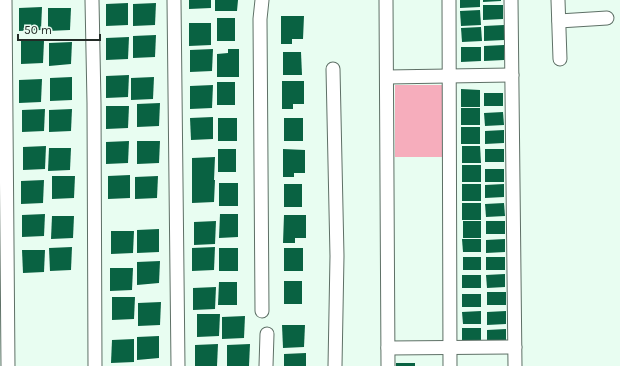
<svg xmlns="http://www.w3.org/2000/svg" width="620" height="366" font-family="Karla,sans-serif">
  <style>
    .green { fill: #f6adbc }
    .building { fill: #096242 }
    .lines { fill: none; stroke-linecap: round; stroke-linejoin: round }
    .minor-casing { stroke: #5e7066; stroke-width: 15 }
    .minor { stroke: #fff; stroke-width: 13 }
  </style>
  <rect width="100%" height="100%" fill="#e8fdf1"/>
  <rect class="green" x="395" y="85" width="47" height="72"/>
  <g class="building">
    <path d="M 189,0 L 211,0 L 211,8 L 189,9 Z"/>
    <path d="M 215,0 L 238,0 L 237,11 L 215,11 Z"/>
    <path d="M 460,0 L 480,0 L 480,7 L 460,8 Z"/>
    <path d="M 483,0 L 501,0 L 501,1 L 483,2 Z"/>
    <path d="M 128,3 L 128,25 L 106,26 L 106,4 Z"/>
    <path d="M 156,3 L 155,25 L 133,26 L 133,4 Z"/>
    <path d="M 483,5 L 503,5 L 503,19 L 483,20 Z"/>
    <path d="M 42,7 L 41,30 L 19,31 L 19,8 Z"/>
    <path d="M 48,8 L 71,8 L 70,30 L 48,31 Z"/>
    <path d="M 480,10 L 481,25 L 461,26 L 460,11 Z"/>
    <path d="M 281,16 L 304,16 L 303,39 L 292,39 L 292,44 L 281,44 Z"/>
    <rect x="217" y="18" width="18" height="23"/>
    <path d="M 189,23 L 211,23 L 211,45 L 189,46 Z"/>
    <path d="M 504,25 L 504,40 L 484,41 L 484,26 Z"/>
    <path d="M 481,27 L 482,41 L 462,42 L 461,28 Z"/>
    <path d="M 156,35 L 155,57 L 133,58 L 133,36 Z"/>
    <path d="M 129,37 L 128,59 L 106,60 L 106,38 Z"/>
    <path d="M 21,41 L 44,41 L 43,63 L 21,64 Z"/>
    <path d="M 72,42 L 71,64 L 49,66 L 49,43 Z"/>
    <path d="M 504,45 L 504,60 L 484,61 L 484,46 Z"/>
    <path d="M 461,47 L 481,47 L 481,61 L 461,62 Z"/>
    <path d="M 213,49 L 212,71 L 190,72 L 190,50 Z"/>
    <path d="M 228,49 L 239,49 L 239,77 L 217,77 L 217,54 L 228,53 Z"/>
    <path d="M 283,52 L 301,52 L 302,75 L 283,75 Z"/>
    <path d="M 129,75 L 128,97 L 106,98 L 106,76 Z"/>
    <path d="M 72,77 L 72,100 L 50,101 L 50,78 Z"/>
    <path d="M 154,77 L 153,99 L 131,100 L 131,78 Z"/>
    <path d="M 42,79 L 41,102 L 19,103 L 19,80 Z"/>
    <path d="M 282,81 L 304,81 L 304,104 L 293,104 L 293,109 L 282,109 Z"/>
    <rect x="217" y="82" width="18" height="23"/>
    <path d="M 213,85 L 212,108 L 190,109 L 190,86 Z"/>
    <path d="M 461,89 L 480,90 L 480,107 L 461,107 Z"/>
    <rect x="484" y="93" width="19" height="13"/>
    <path d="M 160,103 L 159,126 L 137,127 L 137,104 Z"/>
    <path d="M 106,106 L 129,106 L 128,128 L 106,129 Z"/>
    <rect x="461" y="108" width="19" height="17"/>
    <path d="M 45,109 L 44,131 L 22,132 L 22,110 Z"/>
    <path d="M 72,109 L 71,131 L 49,132 L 49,110 Z"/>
    <path d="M 503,112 L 504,125 L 485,126 L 484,113 Z"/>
    <path d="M 213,117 L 213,139 L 191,140 L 190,118 Z"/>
    <rect x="218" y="118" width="19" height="23"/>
    <rect x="284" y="118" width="19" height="23"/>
    <rect x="461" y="127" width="19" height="17"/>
    <path d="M 504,130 L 504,143 L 485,144 L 485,131 Z"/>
    <path d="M 129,141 L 128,163 L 106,164 L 106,142 Z"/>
    <path d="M 137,141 L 160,141 L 159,163 L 137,164 Z"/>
    <path d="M 46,146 L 45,169 L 23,170 L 23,147 Z"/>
    <path d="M 462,146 L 480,146 L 481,163 L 462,163 Z"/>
    <path d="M 49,148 L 71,148 L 70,170 L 48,171 Z"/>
    <rect x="218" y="149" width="18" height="23"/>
    <path d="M 283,149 L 305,150 L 305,173 L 294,173 L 294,177 L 283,177 Z"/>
    <rect x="485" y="149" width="19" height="13"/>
    <path d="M 215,157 L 214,180 L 207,180 L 215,180 L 214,202 L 192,203 L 192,158 Z"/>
    <rect x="462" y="165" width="19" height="17"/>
    <rect x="485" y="169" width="19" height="13"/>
    <path d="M 130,175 L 130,198 L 108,199 L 108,176 Z"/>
    <path d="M 52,176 L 75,176 L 74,198 L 52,199 Z"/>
    <path d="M 158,176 L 157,198 L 135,199 L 135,177 Z"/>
    <path d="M 44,180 L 43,203 L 21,204 L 21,181 Z"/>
    <rect x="219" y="183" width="19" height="23"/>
    <rect x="284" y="184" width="18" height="23"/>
    <rect x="462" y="184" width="19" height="17"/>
    <path d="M 504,184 L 504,197 L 485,198 L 485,185 Z"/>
    <rect x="462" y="203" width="19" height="17"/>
    <path d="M 504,203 L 505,216 L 486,217 L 485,204 Z"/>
    <path d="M 45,214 L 44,236 L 22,237 L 22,215 Z"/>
    <path d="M 220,214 L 238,214 L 238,237 L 219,238 Z"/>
    <path d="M 284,215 L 306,215 L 306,238 L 295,238 L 295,243 L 283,243 Z"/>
    <path d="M 52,216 L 74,216 L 73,238 L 51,239 Z"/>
    <path d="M 216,221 L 215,244 L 194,245 L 194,222 Z"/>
    <rect x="463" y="221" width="18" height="17"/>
    <rect x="486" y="221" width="19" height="13"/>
    <path d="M 159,229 L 159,252 L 137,253 L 137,230 Z"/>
    <path d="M 111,231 L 134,231 L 133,253 L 111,254 Z"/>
    <path d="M 462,239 L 481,239 L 481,252 L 463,252 Z"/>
    <path d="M 505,239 L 505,252 L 486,253 L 486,240 Z"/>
    <path d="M 72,247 L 71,270 L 50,271 L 49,248 Z"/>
    <path d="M 215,247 L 214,270 L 192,271 L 192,248 Z"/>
    <rect x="219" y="248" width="19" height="23"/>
    <rect x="284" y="248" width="19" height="23"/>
    <path d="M 22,250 L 45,250 L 44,272 L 23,273 Z"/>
    <rect x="463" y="257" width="18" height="13"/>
    <rect x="486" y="257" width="19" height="13"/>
    <path d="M 160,261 L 159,283 L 137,285 L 137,262 Z"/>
    <path d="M 110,268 L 133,268 L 132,290 L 110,291 Z"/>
    <path d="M 505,274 L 505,287 L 487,288 L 486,275 Z"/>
    <rect x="462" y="275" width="19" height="13"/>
    <rect x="284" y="281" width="18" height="23"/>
    <path d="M 219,282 L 237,282 L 237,305 L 218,305 Z"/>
    <path d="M 216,287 L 215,309 L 193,310 L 193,288 Z"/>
    <rect x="487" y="292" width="19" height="13"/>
    <rect x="462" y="294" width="19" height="13"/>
    <path d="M 112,297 L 135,297 L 134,319 L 112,320 Z"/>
    <path d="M 161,302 L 160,325 L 138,326 L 138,303 Z"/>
    <path d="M 481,311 L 481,324 L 463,324 L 462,312 Z"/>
    <path d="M 506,311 L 506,324 L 487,325 L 487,312 Z"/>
    <path d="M 197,314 L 220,314 L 219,336 L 197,337 Z"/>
    <path d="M 245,316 L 244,338 L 222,339 L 222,317 Z"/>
    <path d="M 282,325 L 305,325 L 304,347 L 283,348 Z"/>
    <rect x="462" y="328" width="19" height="13"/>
    <path d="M 506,329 L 506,342 L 487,342 L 487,330 Z"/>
    <path d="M 159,336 L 159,358 L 137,360 L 137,337 Z"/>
    <path d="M 134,339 L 134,362 L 111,363 L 112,340 Z"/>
    <path d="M 218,344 L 217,366 L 195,366 L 195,345 Z"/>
    <path d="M 250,344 L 249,366 L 227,366 L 227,345 Z"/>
    <path d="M 306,353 L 306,366 L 284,366 L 284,354 Z"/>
    <rect x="396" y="363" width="19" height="3"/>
  </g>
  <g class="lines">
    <g class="minor-casing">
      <g id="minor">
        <path d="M 5,0 L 8,366"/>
        <path d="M 92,0 L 94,103 L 95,366"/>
        <path d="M 174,0 L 178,366"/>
        <path d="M 262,0 L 260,19 L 262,311"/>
        <path d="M 386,0 L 388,366"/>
        <path d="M 449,0 L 450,366"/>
        <path d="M 511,0 L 515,366"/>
        <path d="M 558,0 L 560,59"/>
        <path d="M 559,21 L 607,18"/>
        <path d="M 333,69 L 337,256 L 335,366"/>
        <path d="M 387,77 L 512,75"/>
        <path d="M 388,348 L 515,347"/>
        <path d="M 266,366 L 267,334"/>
      </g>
    </g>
    <use href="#minor" class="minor"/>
  </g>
  <path d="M18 34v6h82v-6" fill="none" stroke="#232b27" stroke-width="2"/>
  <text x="24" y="34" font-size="12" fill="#232b27" stroke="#e8fdf1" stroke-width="3" paint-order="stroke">50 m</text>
</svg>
